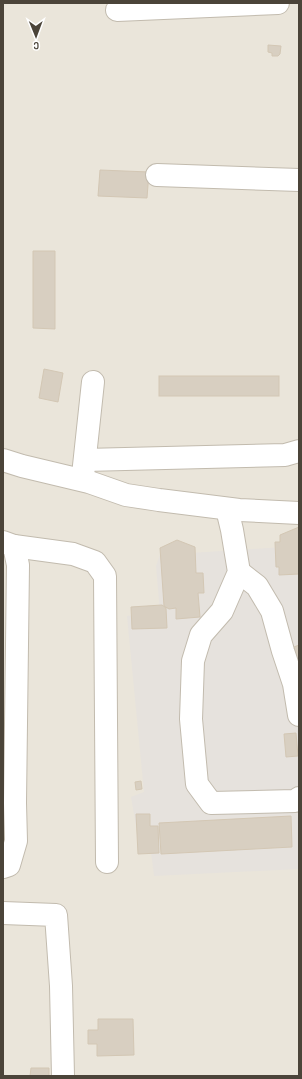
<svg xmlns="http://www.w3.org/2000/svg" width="302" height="1079" font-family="'Sofia Sans Condensed',sans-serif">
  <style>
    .residential { fill: #eae5da }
    .industrial { fill: #e6e2dd }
    .building { fill: #d8cfc1; stroke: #d3c7b4 }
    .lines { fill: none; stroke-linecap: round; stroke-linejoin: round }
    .minor-casing { stroke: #c2bbae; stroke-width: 24 }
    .minor { stroke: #fff; stroke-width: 22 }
  </style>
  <rect width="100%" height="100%" fill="#f6f3ec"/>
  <rect class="residential" x="3" y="3" width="296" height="1073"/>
  <path class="industrial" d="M 299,546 L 299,869 L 154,876 L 148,827 L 136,826 L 131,797 L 144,792 L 127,616 L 160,612 L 156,566 L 160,555 Z"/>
  <g class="building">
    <path d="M 268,45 L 281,46 L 280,54 L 278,56 L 272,56 L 272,53 L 268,52 Z"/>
    <path d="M 100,170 L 149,172 L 147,198 L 98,196 Z"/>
    <path d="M 33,251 L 55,251 L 55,329 L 33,328 Z"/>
    <path d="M 44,369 L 63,373 L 58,402 L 39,398 Z"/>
    <rect x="159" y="376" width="120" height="20"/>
    <path d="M 299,527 L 299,574 L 279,575 L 279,567 L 276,567 L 275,542 L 280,542 L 280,535 Z"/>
    <path d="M 177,540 L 195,547 L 196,573 L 203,573 L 204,593 L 198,593 L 200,617 L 176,619 L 176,608 L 169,609 L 164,606 L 160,548 Z"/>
    <path d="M 162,605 L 166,608 L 167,628 L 132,629 L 131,607 Z"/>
    <path d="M 299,645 L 299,671 L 295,671 L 294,647 Z"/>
    <path d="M 296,733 L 298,756 L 286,757 L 284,734 Z"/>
    <path d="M 141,781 L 142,789 L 136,790 L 135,782 Z"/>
    <path d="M 136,814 L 150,814 L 150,826 L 158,826 L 159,853 L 138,854 Z"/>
    <path d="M 291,816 L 292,847 L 161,854 L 159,823 Z"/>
    <path d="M 98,1019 L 133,1019 L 134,1055 L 97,1056 L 97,1044 L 88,1044 L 88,1030 L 98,1030 Z"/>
    <path d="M 31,1068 L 49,1068 L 49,1076 L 30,1076 Z"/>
  </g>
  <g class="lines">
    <g class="minor-casing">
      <g id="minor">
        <path d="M 117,10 L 278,3"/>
        <path d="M 157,175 L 299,180"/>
        <path d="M 3,460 L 22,466 L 89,482 L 126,495 L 159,500 L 239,510 L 299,513"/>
        <path d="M 85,460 L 285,455 L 299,451"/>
        <path d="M 83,475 L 93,382"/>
        <path d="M 227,509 L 232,530 L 239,572 L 222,611 L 201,635 L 193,661 L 191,719 L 197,784 L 211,803 L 295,801 L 299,798"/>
        <path d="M 3,542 L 14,546 L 18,565 L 15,803 L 16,841 L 9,865 L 3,867"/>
        <path d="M 14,546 L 73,554 L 95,562 L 105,576 L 107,862"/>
        <path d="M 239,572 L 257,586 L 272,611 L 283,651 L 294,684 L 299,715"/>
        <path d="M 3,913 L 56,915 L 61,986 L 63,1076"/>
      </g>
    </g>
    <use href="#minor" class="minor"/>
  </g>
  <rect width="302" height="1079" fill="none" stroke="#4b4439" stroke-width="8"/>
  <g transform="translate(36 36) rotate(179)" stroke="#ffffff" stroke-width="3" paint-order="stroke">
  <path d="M0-3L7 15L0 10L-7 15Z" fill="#4b4439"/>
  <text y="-6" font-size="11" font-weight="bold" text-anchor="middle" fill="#4b4439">С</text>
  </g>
</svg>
